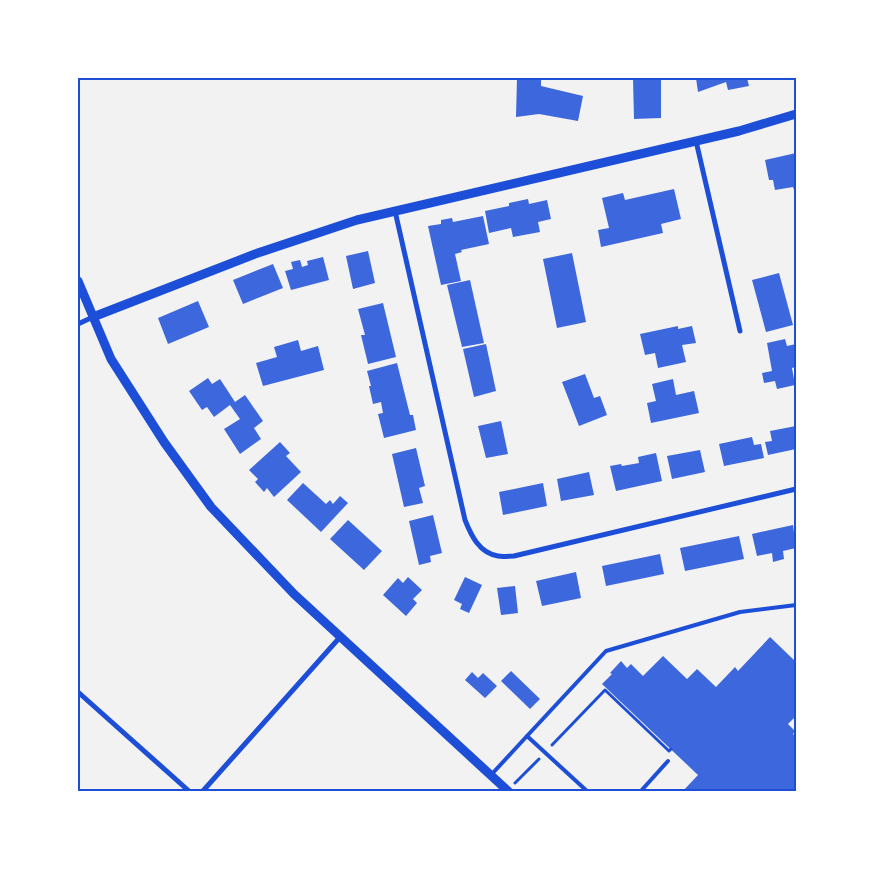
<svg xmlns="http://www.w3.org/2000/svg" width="874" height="869" font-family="'Varela Round',sans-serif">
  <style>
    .building { fill: #3d67dc }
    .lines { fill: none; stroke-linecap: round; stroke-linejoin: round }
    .path { stroke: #1d4ed8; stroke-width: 3 }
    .service { stroke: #1d4ed8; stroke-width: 4 }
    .minor { stroke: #1d4ed8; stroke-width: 5 }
    .tertiary { stroke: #1d4ed8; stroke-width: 9 }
    .neatline { fill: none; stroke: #1d4ed8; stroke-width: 2 }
  </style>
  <rect width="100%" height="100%" fill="#f2f2f2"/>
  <g class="building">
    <path d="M 517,78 L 541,78 L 541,86 L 583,96 L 578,121 L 539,114 L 516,117 Z"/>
    <path d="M 633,78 L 661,78 L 661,118 L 634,119 Z"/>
    <path d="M 696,78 L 747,78 L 749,86 L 728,90 L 726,82 L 698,92 Z"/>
    <path d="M 796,153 L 796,190 L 794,190 L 793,187 L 775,190 L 773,180 L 769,180 L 765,160 Z"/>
    <path d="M 674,189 L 681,219 L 661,224 L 663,233 L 601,247 L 598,230 L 609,228 L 602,198 L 623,193 L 625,200 Z"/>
    <path d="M 528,199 L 529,204 L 547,200 L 551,219 L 538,222 L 540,232 L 513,237 L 511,228 L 489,233 L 485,211 L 509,206 L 509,203 Z"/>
    <path d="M 483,216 L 489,244 L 461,250 L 462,252 L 455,254 L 461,281 L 441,285 L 428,226 L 441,224 L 441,220 L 452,218 L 453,222 Z"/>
    <path d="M 368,251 L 375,283 L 353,289 L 346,256 Z"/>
    <path d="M 572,253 L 586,322 L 557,328 L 543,259 Z"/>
    <path d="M 323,257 L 329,280 L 291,290 L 285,271 L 293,269 L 291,262 L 300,260 L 302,267 L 308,265 L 307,261 Z"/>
    <path d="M 273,264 L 283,288 L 243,304 L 233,280 Z"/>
    <path d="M 779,273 L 793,325 L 766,332 L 752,280 Z"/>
    <path d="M 470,280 L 484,343 L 462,347 L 447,285 Z"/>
    <path d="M 198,301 L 209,327 L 168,344 L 158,318 Z"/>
    <path d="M 383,303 L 396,357 L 368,364 L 361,335 L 365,335 L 358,309 Z"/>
    <path d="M 678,326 L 678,329 L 692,326 L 696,343 L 682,345 L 686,362 L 658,368 L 655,353 L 645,355 L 640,334 Z"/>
    <path d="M 785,339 L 787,346 L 796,344 L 796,367 L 792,368 L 795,385 L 777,389 L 775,381 L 764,383 L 762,373 L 772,371 L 767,343 Z"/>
    <path d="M 298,340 L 301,351 L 318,346 L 324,370 L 263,386 L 256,363 L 277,357 L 274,347 Z"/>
    <path d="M 486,344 L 496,391 L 474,397 L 463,349 Z"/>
    <path d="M 397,363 L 410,415 L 413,415 L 416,430 L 384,438 L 378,414 L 383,413 L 381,402 L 373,404 L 369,386 L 371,386 L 367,371 Z"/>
    <path d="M 585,374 L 594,398 L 600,396 L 607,415 L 579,426 L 562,382 Z"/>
    <path d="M 208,378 L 212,384 L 220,379 L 235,402 L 245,395 L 263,421 L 254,428 L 261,439 L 240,454 L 224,429 L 240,419 L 230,405 L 214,417 L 207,407 L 202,410 L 189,391 Z"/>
    <path d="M 673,379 L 676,395 L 694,391 L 699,413 L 651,423 L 647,403 L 656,401 L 652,384 Z"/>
    <path d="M 501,421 L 508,454 L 486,458 L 478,426 Z"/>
    <path d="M 796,426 L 796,449 L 768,455 L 765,442 L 772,441 L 770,431 Z"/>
    <path d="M 752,437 L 754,445 L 761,444 L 764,458 L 724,466 L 719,444 Z"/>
    <path d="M 280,442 L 290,453 L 286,456 L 301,472 L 274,497 L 267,488 L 264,492 L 255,482 L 258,479 L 249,470 Z"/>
    <path d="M 416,448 L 425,486 L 419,488 L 423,503 L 404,507 L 392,454 Z"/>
    <path d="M 700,450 L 705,472 L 672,479 L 667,456 Z"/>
    <path d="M 656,453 L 662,481 L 616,491 L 610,466 L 621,464 L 622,466 L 639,463 L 638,457 Z"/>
    <path d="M 589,472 L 594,495 L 561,501 L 557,479 Z"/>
    <path d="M 303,483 L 326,504 L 330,500 L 333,504 L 340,496 L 348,503 L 321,532 L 287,500 Z"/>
    <path d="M 543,483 L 547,506 L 503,515 L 499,492 Z"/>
    <path d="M 433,515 L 442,553 L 430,556 L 431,562 L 419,565 L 409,521 Z"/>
    <path d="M 348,520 L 382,551 L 364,570 L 330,539 Z"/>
    <path d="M 793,525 L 796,548 L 783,551 L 784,559 L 773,562 L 772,553 L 757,556 L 752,534 Z"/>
    <path d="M 739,536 L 744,559 L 685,571 L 680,548 Z"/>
    <path d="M 660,554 L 664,574 L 606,586 L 602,566 Z"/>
    <path d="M 576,572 L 581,598 L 542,606 L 536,581 Z"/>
    <path d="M 408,577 L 422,590 L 413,599 L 417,603 L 406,616 L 383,595 L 398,578 L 403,583 Z"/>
    <path d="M 465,577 L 482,585 L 469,613 L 460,609 L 462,604 L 454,600 Z"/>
    <path d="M 515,586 L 518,613 L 501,615 L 497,588 Z"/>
    <path d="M 770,637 L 796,662 L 796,716 L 788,724 L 795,731 L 793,734 L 796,737 L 796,792 L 682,792 L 698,775 L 602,684 L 612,674 L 610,673 L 621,661 L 627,668 L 631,664 L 643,676 L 663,656 L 687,679 L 697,669 L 716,687 L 735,667 L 738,671 Z"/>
    <path d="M 511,671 L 540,699 L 530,709 L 501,681 Z"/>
    <path d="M 472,672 L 478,678 L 483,673 L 497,686 L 485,698 L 465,680 Z"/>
  </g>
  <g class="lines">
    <g class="path">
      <path d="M 552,745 L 605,690 L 669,751 L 671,749"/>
      <path d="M 515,783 L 539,759"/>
    </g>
    <g class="service">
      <path d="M 527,736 L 606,651 L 740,612 L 796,605"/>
      <path d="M 491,775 L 527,736 L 588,792"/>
      <path d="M 640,792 L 668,761"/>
    </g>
    <g class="minor">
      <path d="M 696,141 L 740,331"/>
      <path d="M 395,211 L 465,520 C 471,535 479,553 498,556 C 503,557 509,556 514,556 L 796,489"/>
      <path d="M 78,324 L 93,317"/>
      <path d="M 78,692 L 190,792"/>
      <path d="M 202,792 L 341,636"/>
    </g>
    <g class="tertiary">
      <path d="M 78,281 L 111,359 L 164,442 L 211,507 L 294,594 L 509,792"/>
      <path d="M 93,317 L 255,254 L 357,220 L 739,131 L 796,114"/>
    </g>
  </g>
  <rect width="874" height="869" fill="none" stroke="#ffffff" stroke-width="158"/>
  <rect x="79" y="79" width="716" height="711" class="neatline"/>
</svg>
